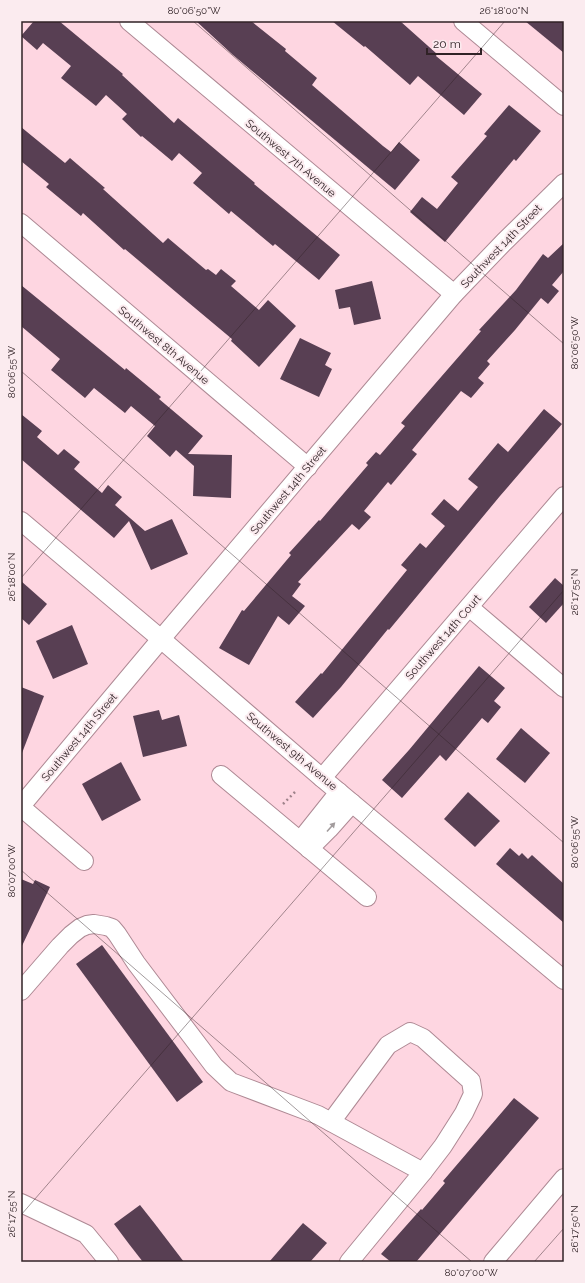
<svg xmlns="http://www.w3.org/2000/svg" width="585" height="1283" font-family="Raleway,sans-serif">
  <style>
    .building { fill: #583f53 }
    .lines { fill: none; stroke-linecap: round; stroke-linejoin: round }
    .minor-casing { stroke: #ae8994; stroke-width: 20 }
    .path { stroke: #9f838b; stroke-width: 2.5; stroke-dasharray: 2 3; stroke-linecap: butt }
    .minor { stroke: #fff; stroke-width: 18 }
    .oneway { fill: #a29c9d }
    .ticks { fill: none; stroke: #302226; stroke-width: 1; stroke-opacity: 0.45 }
    .labels { text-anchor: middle; stroke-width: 4; stroke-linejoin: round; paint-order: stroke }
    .street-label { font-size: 11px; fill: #302226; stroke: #fbebef }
    .neatline { fill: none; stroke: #302226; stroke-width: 1.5 }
    .ticks-label { font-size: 10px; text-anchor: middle; fill: #302226 }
  </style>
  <rect width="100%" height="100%" fill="#fed6e1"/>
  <g class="building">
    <path d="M 34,21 L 59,21 L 123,74 L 122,75 L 174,123 L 178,118 L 255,183 L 254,184 L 340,255 L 319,280 L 275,244 L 273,246 L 231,211 L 229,214 L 193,183 L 202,173 L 179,153 L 172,161 L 142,136 L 141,137 L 122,119 L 127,114 L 106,95 L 96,106 L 61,78 L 71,66 L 43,43 L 37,50 L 21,36 Z"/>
    <path d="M 196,21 L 251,21 L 286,49 L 285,51 L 317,78 L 312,85 L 383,146 L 391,152 L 399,142 L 420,160 L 395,190 L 233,55 Z"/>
    <path d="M 332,21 L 400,21 L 437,54 L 436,56 L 482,94 L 464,115 L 418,76 L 410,85 L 365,46 L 364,47 Z"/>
    <path d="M 525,21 L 564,21 L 564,53 Z"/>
    <path d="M 509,105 L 541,131 L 516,161 L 514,159 L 445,242 L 410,212 L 422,197 L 437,209 L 458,183 L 451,177 L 487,136 L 484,134 Z"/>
    <path d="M 21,127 L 65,163 L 70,158 L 105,188 L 103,189 L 163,243 L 168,238 L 206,270 L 208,269 L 216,275 L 221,269 L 236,281 L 231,286 L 259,310 L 268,300 L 296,326 L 259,367 L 231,341 L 232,339 L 183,298 L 125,249 L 124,250 L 83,213 L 81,216 L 46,187 L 49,184 L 21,161 Z"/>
    <path d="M 564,243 L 564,271 L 552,285 L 559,291 L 548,304 L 541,298 L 515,330 L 487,361 L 490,364 L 478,378 L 484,383 L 471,398 L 461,391 L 412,450 L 417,454 L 391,485 L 388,482 L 364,511 L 371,517 L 359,530 L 352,524 L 298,582 L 301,584 L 292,596 L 305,606 L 289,625 L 278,616 L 249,665 L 219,648 L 242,610 L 244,611 L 291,555 L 289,553 L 319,520 L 320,521 L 368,465 L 366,463 L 376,452 L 380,455 L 405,426 L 401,423 L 481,331 L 479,330 L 516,290 L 543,254 L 548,258 Z"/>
    <path d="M 372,281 L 381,319 L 354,325 L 350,307 L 339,309 L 335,290 Z"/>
    <path d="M 21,285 L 125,370 L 126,368 L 161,397 L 159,399 L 203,436 L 188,454 L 232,455 L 231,498 L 193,496 L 194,466 L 176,450 L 170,457 L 147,436 L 155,426 L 131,406 L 125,413 L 94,388 L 85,398 L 51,370 L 60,359 L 21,326 Z"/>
    <path d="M 300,338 L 331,353 L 325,365 L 332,369 L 319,397 L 280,379 Z"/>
    <path d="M 544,409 L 562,424 L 500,496 L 389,630 L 388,629 L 341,687 L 313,718 L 295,702 L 321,673 L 322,674 L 407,570 L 401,565 L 420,543 L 426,548 L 445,526 L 431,514 L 444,499 L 458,511 L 478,487 L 468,479 L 498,443 L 508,452 Z"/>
    <path d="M 21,414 L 42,431 L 37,437 L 58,455 L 64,449 L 80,462 L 74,469 L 102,493 L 108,485 L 122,497 L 115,505 L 145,531 L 172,519 L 188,554 L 151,570 L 129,521 L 114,538 L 21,459 Z"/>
    <path d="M 555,578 L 564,586 L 564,603 L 546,623 L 529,607 Z"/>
    <path d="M 21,581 L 47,604 L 29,625 L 21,618 Z"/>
    <path d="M 72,625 L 88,664 L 53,679 L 36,641 Z"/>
    <path d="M 479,666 L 505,688 L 494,701 L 501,707 L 488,723 L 482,718 L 446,761 L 440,755 L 402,798 L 382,780 L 409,750 Z"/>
    <path d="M 21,687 L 44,696 L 22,753 L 21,753 Z"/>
    <path d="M 159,710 L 162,720 L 179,715 L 187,746 L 143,757 L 133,716 Z"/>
    <path d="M 521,728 L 550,753 L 525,783 L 496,759 Z"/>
    <path d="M 121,762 L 141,800 L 102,821 L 82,784 Z"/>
    <path d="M 468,792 L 500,821 L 475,847 L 444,819 Z"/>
    <path d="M 510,848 L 519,856 L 522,853 L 528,859 L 532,855 L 564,884 L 564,923 L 496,864 Z"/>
    <path d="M 21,879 L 33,884 L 35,880 L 50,887 L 21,948 Z"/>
    <path d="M 102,945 L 203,1082 L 177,1102 L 76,964 Z"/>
    <path d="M 514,1098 L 539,1118 L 416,1262 L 391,1262 L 381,1254 L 421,1209 L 422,1210 L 445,1183 L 443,1181 Z"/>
    <path d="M 140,1205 L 155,1224 L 184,1262 L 143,1262 L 129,1244 L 114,1224 Z"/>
    <path d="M 303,1223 L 327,1243 L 310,1262 L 269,1262 Z"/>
  </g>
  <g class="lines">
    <g class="minor-casing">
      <g id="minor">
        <path d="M 129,21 L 454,294"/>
        <path d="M 463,21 L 564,106"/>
        <path d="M 21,223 L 308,467"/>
        <path d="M 21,521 L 161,639 L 322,778 L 564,980"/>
        <path d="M 469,607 L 564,688"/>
        <path d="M 221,775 L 367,897"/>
        <path d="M 322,778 L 564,496"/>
        <path d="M 21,806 L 161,639 L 454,294 L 504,242 L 564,183"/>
        <path d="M 21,807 L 84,861"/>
        <path d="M 300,841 L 339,792"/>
        <path d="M 309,849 L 329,829 L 352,803"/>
        <path d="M 21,991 L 60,946 L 71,935 L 80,928 L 87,925 L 94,924 L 106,926 L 112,928 L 117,934 L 136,963 L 214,1066 L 231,1082 L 318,1115 L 423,1172 L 349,1262"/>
        <path d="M 331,1122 L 388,1045 L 410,1032 L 423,1038 L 471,1081 L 473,1094 L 464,1113 L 443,1146 L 423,1172"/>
        <path d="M 21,1203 L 86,1234 L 109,1262"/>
        <path d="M 493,1262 L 564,1178"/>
      </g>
    </g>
    <path class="path" d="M 283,804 L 295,792"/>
    <use href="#minor" class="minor"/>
  </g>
  <defs><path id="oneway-solid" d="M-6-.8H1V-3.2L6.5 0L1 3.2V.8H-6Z"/></defs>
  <use class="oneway" href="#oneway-solid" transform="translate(331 827) rotate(-48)"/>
  <path class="ticks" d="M 193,21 L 564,344M 21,371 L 564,843M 21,578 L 505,21M 21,870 L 472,1262M 21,1215 L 564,590M 534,1262 L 564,1228"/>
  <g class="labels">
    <g class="street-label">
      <text transform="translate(291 158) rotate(40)" y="4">Southwest 7th Avenue</text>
      <text transform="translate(501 246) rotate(-46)" y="4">Southwest 14th Street</text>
      <text transform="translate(164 345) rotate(40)" y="4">Southwest 8th Avenue</text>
      <text transform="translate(288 490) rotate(-50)" y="4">Southwest 14th Street</text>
      <text transform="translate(443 637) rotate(-49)" y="4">Southwest 14th Court</text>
      <text transform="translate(79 737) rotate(-50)" y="4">Southwest 14th Street</text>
      <text transform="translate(292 751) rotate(40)" y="4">Southwest 9th Avenue</text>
    </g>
  </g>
  <rect width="585" height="1283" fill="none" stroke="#fbebef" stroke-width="44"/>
  <path d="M427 48v6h54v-6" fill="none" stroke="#302226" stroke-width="2"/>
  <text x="433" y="48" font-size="12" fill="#302226" stroke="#fbebef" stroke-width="3" paint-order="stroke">20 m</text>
  <rect x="22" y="22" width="541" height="1239" class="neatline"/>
  <g class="ticks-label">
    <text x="194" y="14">80°06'50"W</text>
    <text x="504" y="14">26°18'00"N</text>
    <text transform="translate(574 343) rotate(-90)" y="4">80°06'50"W</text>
    <text transform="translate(11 372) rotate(-90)" y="4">80°06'55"W</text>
    <text transform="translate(11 577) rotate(-90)" y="4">26°18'00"N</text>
    <text transform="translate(574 592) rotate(-90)" y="4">26°17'55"N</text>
    <text transform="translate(574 842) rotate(-90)" y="4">80°06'55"W</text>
    <text transform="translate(11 871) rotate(-90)" y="4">80°07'00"W</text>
    <text transform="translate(11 1214) rotate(-90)" y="4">26°17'55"N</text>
    <text transform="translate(574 1229) rotate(-90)" y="4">26°17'50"N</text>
    <text x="471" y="1276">80°07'00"W</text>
  </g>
</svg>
